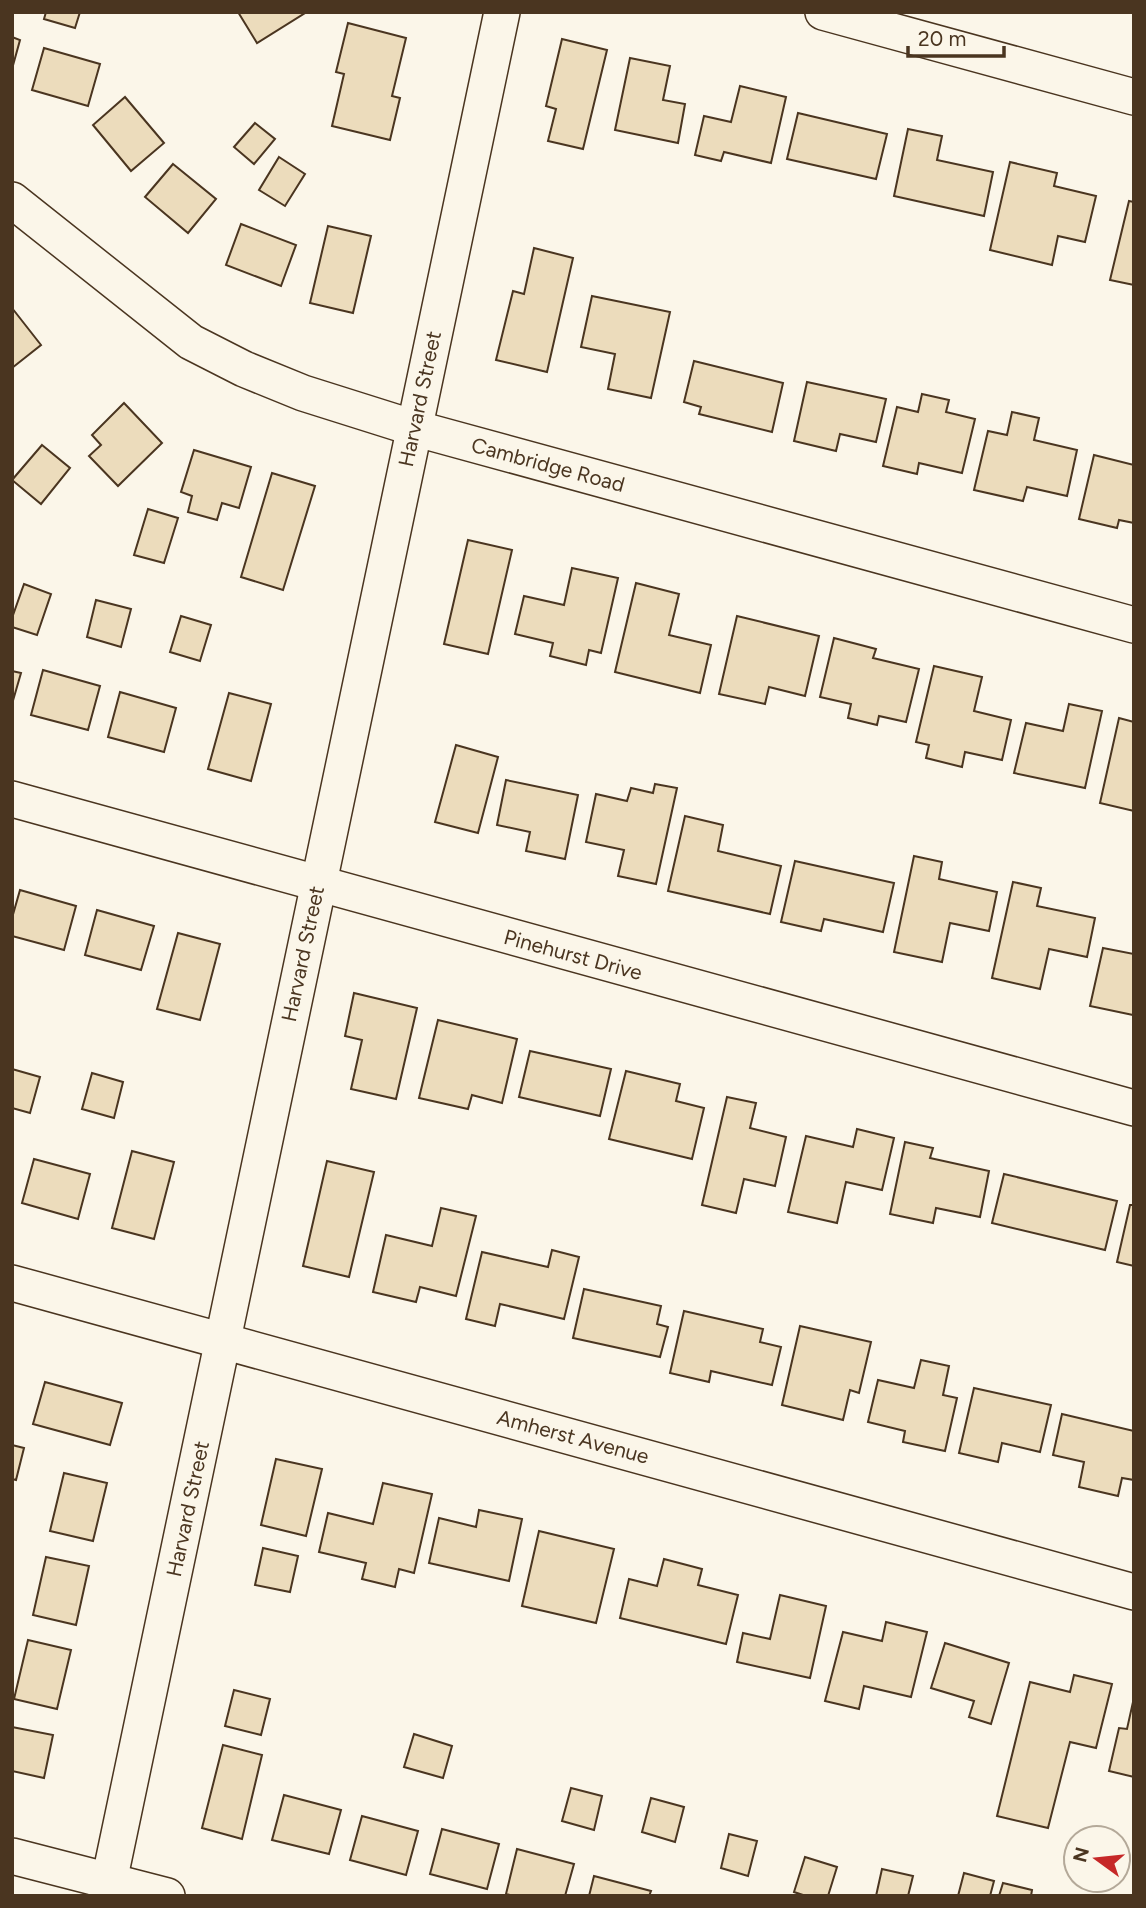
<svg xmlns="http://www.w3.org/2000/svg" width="1146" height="1908" font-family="Figtree,sans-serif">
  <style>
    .building { fill: #ecdcbc; stroke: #4a3520; stroke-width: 2 }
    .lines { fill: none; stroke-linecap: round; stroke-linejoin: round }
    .minor-casing { stroke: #4a3520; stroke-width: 38 }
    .minor { stroke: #fbf6e9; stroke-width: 35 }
    .labels { text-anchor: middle; stroke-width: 5; stroke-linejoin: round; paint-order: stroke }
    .street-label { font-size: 21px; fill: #4a3520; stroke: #fbf6e9 }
  </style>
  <rect width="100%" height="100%" fill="#fbf6e9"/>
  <g class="building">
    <path d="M 46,12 L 80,12 L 75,28 L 44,19 Z"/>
    <path d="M 238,12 L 304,12 L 305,13 L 257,43 Z"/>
    <path d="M 348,23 L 406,38 L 392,96 L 400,98 L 390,140 L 332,126 L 344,74 L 336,72 Z"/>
    <path d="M 12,37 L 20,40 L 12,69 Z"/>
    <path d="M 562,39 L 607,50 L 583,149 L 548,141 L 556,109 L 546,106 Z"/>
    <path d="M 44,48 L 100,64 L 88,106 L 32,90 Z"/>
    <path d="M 630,58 L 670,66 L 663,100 L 685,104 L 678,143 L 615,130 Z"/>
    <path d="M 740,86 L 786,97 L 771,163 L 724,152 L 721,161 L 695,155 L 704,116 L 731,122 Z"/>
    <path d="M 125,97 L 164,143 L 131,171 L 93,125 Z"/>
    <path d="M 798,113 L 887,134 L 876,179 L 787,159 Z"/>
    <path d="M 255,123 L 275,139 L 254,164 L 234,147 Z"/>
    <path d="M 908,129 L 942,136 L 937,160 L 993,172 L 984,216 L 894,196 Z"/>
    <path d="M 279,157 L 305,174 L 285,206 L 259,190 Z"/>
    <path d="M 1010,162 L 1057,173 L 1054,186 L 1096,196 L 1085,242 L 1058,236 L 1052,265 L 990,250 Z"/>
    <path d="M 173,164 L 216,199 L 188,233 L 145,197 Z"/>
    <path d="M 1129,201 L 1134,202 L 1134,285 L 1110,280 Z"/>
    <path d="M 241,224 L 296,245 L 281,286 L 226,265 Z"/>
    <path d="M 328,226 L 371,236 L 353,313 L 310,303 Z"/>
    <path d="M 534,248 L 573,258 L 547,372 L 496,360 L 513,291 L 524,294 Z"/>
    <path d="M 592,296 L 670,312 L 651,398 L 608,389 L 615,354 L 581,347 Z"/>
    <path d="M 12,308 L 41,345 L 12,368 Z"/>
    <path d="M 694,361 L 783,383 L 772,432 L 699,414 L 701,407 L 684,402 Z"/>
    <path d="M 807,382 L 886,399 L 876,442 L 840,434 L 836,451 L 794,441 Z"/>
    <path d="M 922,394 L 949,400 L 946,412 L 975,419 L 962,473 L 919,463 L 917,474 L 883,466 L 897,407 L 918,412 Z"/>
    <path d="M 124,403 L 162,443 L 118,486 L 89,456 L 101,445 L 92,435 Z"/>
    <path d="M 1012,412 L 1039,418 L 1034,440 L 1077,450 L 1067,496 L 1027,487 L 1023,501 L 974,490 L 988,431 L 1007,435 Z"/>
    <path d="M 42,445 L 70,468 L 41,504 L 12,480 Z"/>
    <path d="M 194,450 L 251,467 L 239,508 L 222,503 L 217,520 L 188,512 L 192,496 L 181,492 Z"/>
    <path d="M 1094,455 L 1134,465 L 1134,523 L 1119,520 L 1117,528 L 1079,519 Z"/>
    <path d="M 272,473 L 315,486 L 283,590 L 241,577 Z"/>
    <path d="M 148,509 L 178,518 L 164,563 L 134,555 Z"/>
    <path d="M 468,540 L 512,550 L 488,654 L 444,644 Z"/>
    <path d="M 572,568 L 618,578 L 601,653 L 589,650 L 586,665 L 550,656 L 553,643 L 515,634 L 524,596 L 564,605 Z"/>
    <path d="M 636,583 L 679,594 L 669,635 L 711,645 L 700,693 L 615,672 Z"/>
    <path d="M 24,584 L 51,594 L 37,635 L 12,627 L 12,618 Z"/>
    <path d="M 96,600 L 131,609 L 121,647 L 87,637 Z"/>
    <path d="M 181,616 L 211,625 L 200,661 L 170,652 Z"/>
    <path d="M 737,616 L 819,636 L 805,696 L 769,687 L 765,704 L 719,694 Z"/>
    <path d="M 834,638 L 876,649 L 873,658 L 919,669 L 906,722 L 879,716 L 877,725 L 848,718 L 851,704 L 820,697 Z"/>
    <path d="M 934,666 L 982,677 L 974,711 L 1011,720 L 1002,760 L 965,752 L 962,767 L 926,758 L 929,745 L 916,742 Z"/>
    <path d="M 43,670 L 100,686 L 88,730 L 31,715 Z"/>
    <path d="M 12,671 L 21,673 L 12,704 Z"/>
    <path d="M 120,692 L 176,708 L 164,752 L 108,737 Z"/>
    <path d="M 229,693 L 271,704 L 251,781 L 208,769 Z"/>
    <path d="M 1069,704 L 1102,711 L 1085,788 L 1014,773 L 1026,723 L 1063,731 Z"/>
    <path d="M 1119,718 L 1134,722 L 1134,811 L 1100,803 Z"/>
    <path d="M 456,745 L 498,757 L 478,833 L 435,822 Z"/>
    <path d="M 506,780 L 578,795 L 565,859 L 526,851 L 530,832 L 497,825 Z"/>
    <path d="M 655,784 L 677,788 L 656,884 L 618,876 L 624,850 L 586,842 L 596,794 L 627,801 L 631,788 L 653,793 Z"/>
    <path d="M 685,816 L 723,825 L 718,851 L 781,866 L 770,914 L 668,891 Z"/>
    <path d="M 914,856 L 942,862 L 939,879 L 997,892 L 989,931 L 950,923 L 942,962 L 894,952 Z"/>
    <path d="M 795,861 L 894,883 L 883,932 L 824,919 L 821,931 L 781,922 Z"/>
    <path d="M 1013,882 L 1041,888 L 1037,906 L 1095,918 L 1087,957 L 1049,949 L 1040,989 L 992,978 Z"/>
    <path d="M 20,890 L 76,906 L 64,950 L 12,936 L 12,918 Z"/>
    <path d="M 97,910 L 154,926 L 141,970 L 85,955 Z"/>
    <path d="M 178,933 L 220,944 L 200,1020 L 157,1009 Z"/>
    <path d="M 1103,948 L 1134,954 L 1133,1015 L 1090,1006 Z"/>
    <path d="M 354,993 L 417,1008 L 396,1099 L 351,1089 L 362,1040 L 345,1036 Z"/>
    <path d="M 438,1020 L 517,1039 L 502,1103 L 472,1095 L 468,1109 L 419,1098 Z"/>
    <path d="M 530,1051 L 611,1069 L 600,1116 L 519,1097 Z"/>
    <path d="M 12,1069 L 40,1077 L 30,1113 L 12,1108 Z"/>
    <path d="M 626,1071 L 680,1084 L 676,1101 L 704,1108 L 692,1159 L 609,1139 Z"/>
    <path d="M 92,1073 L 123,1082 L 114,1118 L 82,1109 Z"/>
    <path d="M 727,1097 L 756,1103 L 750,1128 L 786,1137 L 775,1186 L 744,1179 L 736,1213 L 702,1205 Z"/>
    <path d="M 857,1129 L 894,1138 L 882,1190 L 846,1182 L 837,1223 L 788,1212 L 806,1136 L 853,1147 Z"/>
    <path d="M 905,1142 L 933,1148 L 930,1158 L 989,1171 L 980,1217 L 936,1208 L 933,1223 L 890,1214 Z"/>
    <path d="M 132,1151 L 174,1162 L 154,1239 L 112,1228 Z"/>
    <path d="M 34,1159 L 90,1174 L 78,1219 L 22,1203 Z"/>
    <path d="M 327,1161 L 374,1172 L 349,1277 L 303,1266 Z"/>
    <path d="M 1004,1174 L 1117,1201 L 1105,1250 L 992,1223 Z"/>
    <path d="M 1130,1205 L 1134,1205 L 1134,1266 L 1117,1262 Z"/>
    <path d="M 441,1208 L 476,1216 L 456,1296 L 420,1287 L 416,1302 L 373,1292 L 386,1235 L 432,1246 Z"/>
    <path d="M 552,1250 L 579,1257 L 564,1319 L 500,1304 L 495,1326 L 466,1319 L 482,1252 L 548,1267 Z"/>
    <path d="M 584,1289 L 661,1306 L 657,1324 L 668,1327 L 660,1357 L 573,1338 Z"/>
    <path d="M 684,1311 L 763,1329 L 760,1342 L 781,1347 L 772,1385 L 711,1371 L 709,1382 L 670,1373 Z"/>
    <path d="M 800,1326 L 871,1342 L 859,1393 L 850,1390 L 843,1420 L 782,1405 Z"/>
    <path d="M 921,1360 L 949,1366 L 943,1395 L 957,1398 L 945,1451 L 903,1442 L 905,1431 L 868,1422 L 878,1380 L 914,1388 Z"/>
    <path d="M 45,1382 L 122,1403 L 110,1445 L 33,1424 Z"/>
    <path d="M 974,1388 L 1051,1405 L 1040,1452 L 1002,1443 L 998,1462 L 959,1453 Z"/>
    <path d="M 1062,1414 L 1134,1431 L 1134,1480 L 1122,1478 L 1118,1496 L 1079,1487 L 1084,1462 L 1053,1455 Z"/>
    <path d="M 12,1445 L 24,1448 L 16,1480 L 12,1479 Z"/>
    <path d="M 276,1459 L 322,1469 L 306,1536 L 261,1525 Z"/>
    <path d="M 64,1473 L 107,1483 L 93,1541 L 50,1531 Z"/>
    <path d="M 383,1483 L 432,1494 L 414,1573 L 399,1569 L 395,1587 L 362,1579 L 366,1563 L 319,1552 L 328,1513 L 373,1524 Z"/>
    <path d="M 479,1510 L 522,1519 L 509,1581 L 429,1563 L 439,1518 L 476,1527 Z"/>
    <path d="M 539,1531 L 614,1549 L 596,1623 L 522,1606 Z"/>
    <path d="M 263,1548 L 298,1556 L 290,1592 L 255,1585 Z"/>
    <path d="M 46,1557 L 89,1566 L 76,1625 L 33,1615 Z"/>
    <path d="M 664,1559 L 702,1569 L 698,1585 L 738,1595 L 726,1644 L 620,1618 L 629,1579 L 657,1586 Z"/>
    <path d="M 780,1595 L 826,1606 L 810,1678 L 737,1662 L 743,1633 L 770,1639 Z"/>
    <path d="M 886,1622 L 927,1632 L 911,1697 L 864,1686 L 859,1709 L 825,1701 L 843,1632 L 882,1641 Z"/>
    <path d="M 28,1640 L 71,1650 L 57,1709 L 14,1699 Z"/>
    <path d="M 945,1643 L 1009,1663 L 991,1724 L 969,1717 L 974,1701 L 931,1688 Z"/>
    <path d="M 1074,1675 L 1112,1684 L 1096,1748 L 1070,1742 L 1048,1828 L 997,1816 L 1030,1682 L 1070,1692 Z"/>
    <path d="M 234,1690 L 270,1699 L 261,1735 L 225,1726 Z"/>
    <path d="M 1133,1702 L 1134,1702 L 1134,1777 L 1109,1771 L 1119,1728 L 1127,1729 Z"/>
    <path d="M 12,1727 L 53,1735 L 44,1778 L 12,1771 Z"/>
    <path d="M 414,1734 L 452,1746 L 443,1778 L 404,1767 Z"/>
    <path d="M 223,1745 L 262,1755 L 242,1839 L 202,1828 Z"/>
    <path d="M 571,1788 L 602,1796 L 594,1830 L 562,1821 Z"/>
    <path d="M 284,1795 L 341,1810 L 329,1854 L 272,1840 Z"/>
    <path d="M 651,1798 L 684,1807 L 675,1842 L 642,1832 Z"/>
    <path d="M 362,1816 L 418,1831 L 406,1875 L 350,1860 Z"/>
    <path d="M 442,1829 L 499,1844 L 487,1889 L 430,1874 Z"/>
    <path d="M 729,1834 L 757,1841 L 748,1876 L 721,1868 Z"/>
    <path d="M 517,1849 L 574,1864 L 565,1896 L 514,1896 L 506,1894 Z"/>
    <path d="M 805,1857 L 837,1867 L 828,1896 L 806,1896 L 794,1892 Z"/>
    <path d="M 882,1869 L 913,1876 L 908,1896 L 876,1896 Z"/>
    <path d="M 964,1873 L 994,1881 L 990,1896 L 958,1896 Z"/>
    <path d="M 594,1876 L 651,1891 L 649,1896 L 589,1896 Z"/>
    <path d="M 1003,1883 L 1032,1890 L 1031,1896 L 999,1896 Z"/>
  </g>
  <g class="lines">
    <g class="minor-casing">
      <g id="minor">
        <path d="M 823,12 L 1134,97"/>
        <path d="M 12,200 L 191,342 L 244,369 L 303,393 L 414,428 L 1134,625"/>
        <path d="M 12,799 L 1134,1108"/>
        <path d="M 12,1283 L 1134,1592"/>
        <path d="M 12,1856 L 167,1896"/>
        <path d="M 106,1896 L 502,12"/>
      </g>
    </g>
    <use href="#minor" class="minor"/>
  </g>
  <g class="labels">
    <g class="street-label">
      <text transform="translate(420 399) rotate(-78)" y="7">Harvard Street</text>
      <text transform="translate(548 465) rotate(15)" y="7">Cambridge Road</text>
      <text transform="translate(303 954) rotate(-78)" y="7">Harvard Street</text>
      <text transform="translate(573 955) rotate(15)" y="7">Pinehurst Drive</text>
      <text transform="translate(573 1437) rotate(15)" y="7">Amherst Avenue</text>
      <text transform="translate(188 1509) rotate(-78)" y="7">Harvard Street</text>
    </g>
  </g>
  <rect width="1146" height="1908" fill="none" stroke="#4a3520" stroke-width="28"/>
  <g transform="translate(1097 1859) rotate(285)"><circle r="33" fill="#fbf6e9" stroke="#b4a999" stroke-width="2"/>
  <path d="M0-5L12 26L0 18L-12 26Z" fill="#c62828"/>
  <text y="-10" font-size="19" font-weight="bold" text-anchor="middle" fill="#4a3520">N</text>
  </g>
  <path d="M908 46v10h96v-10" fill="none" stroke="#4a3520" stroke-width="3.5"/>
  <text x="918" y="46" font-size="21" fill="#4a3520" stroke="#fbf6e9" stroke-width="5" paint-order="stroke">20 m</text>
</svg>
